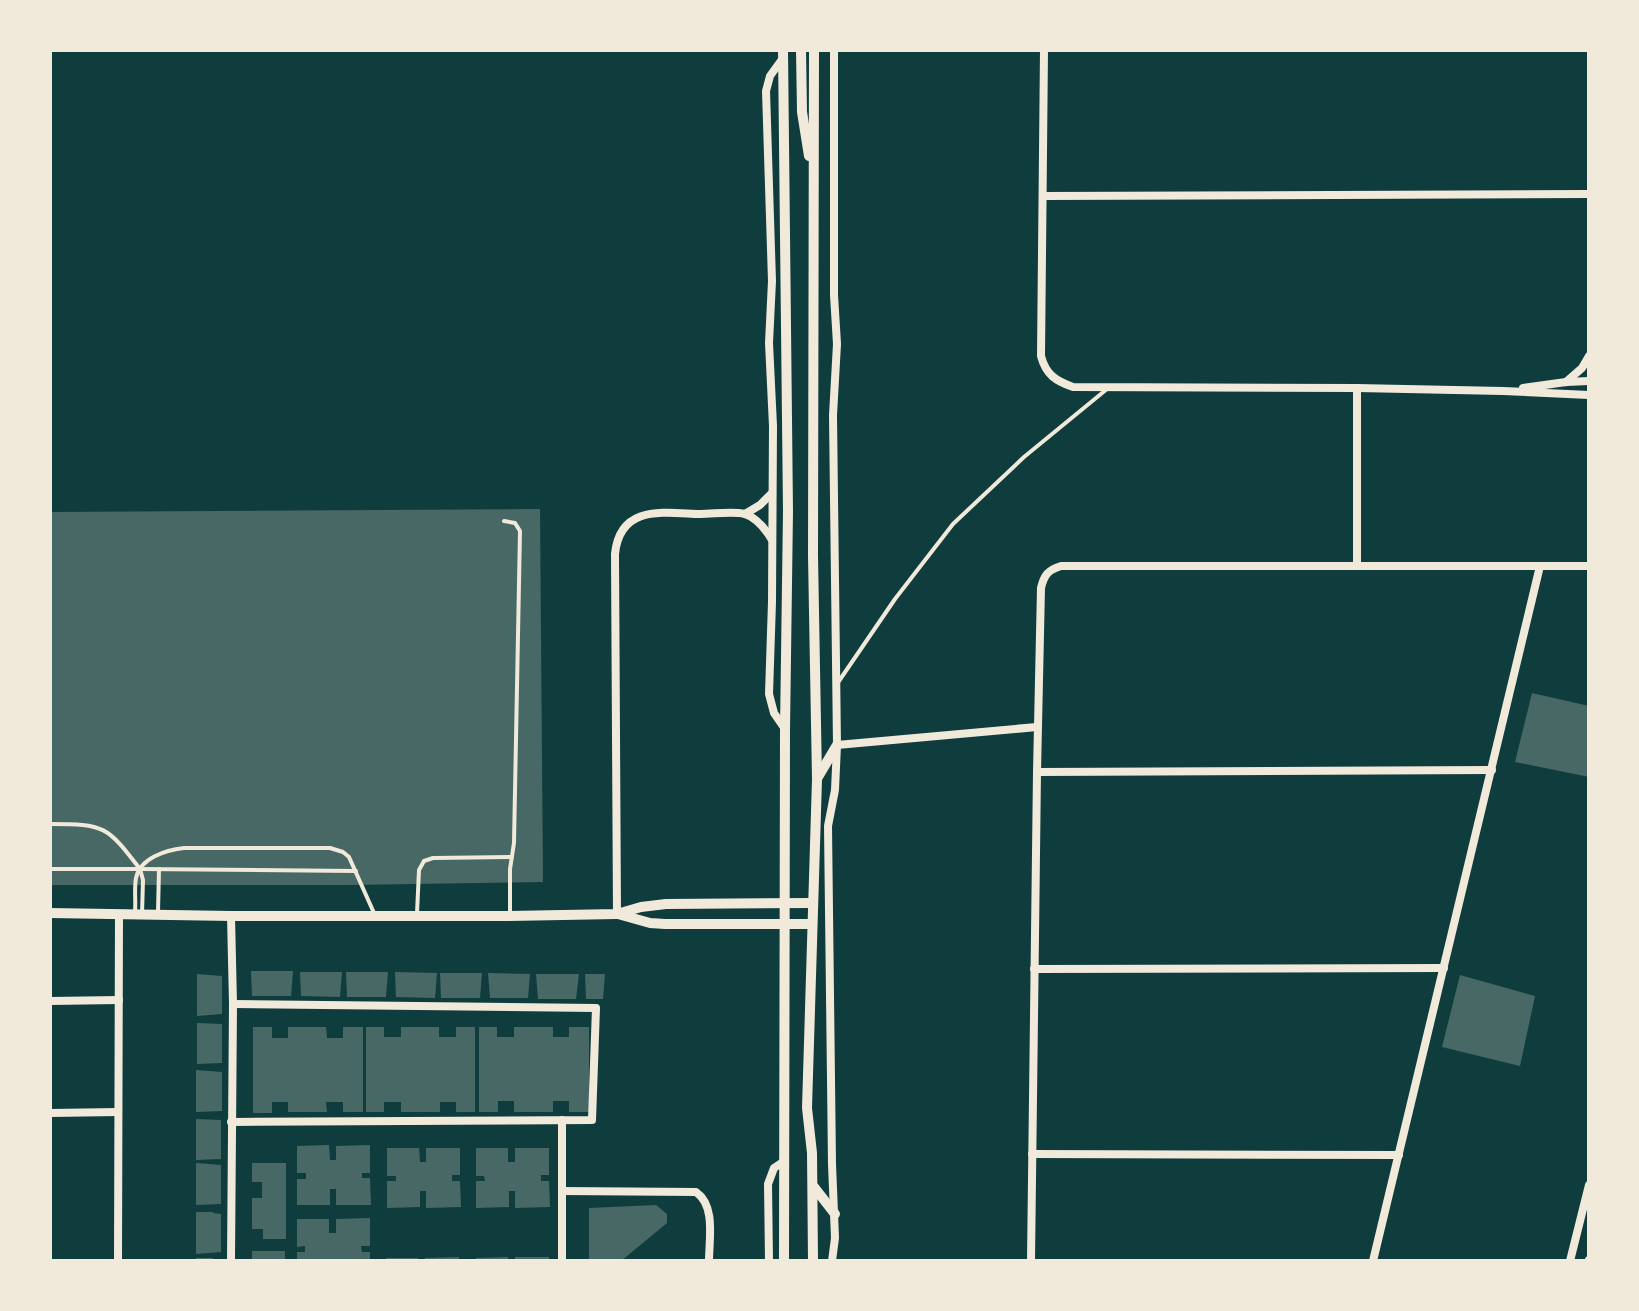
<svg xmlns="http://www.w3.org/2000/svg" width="1639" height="1311" font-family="Manrope,sans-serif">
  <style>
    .building { fill: #486865 }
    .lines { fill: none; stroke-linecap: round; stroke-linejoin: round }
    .service { stroke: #f1e9da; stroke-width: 4 }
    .minor { stroke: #f1e9da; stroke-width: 8 }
    .tertiary { stroke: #f1e9da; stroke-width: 10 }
  </style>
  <rect width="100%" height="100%" fill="#0f3d3e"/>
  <g class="building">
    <path d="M 540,509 L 543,882 L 349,885 L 50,885 L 50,512 Z"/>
    <path d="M 1532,693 L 1589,706 L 1589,777 L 1515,762 Z"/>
    <path d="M 251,971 L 293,971 L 291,996 L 252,996 Z"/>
    <path d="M 300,972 L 342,972 L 340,997 L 301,996 Z"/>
    <path d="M 346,972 L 388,972 L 386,997 L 347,997 Z"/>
    <path d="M 395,972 L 437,973 L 435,998 L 396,997 Z"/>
    <path d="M 440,973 L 482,973 L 480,998 L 441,998 Z"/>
    <path d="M 488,973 L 530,974 L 528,998 L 490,998 Z"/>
    <path d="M 197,974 L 222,976 L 222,1014 L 197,1016 Z"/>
    <path d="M 536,974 L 579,974 L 576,999 L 538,999 Z"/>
    <path d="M 585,974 L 605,974 L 603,999 L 586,999 Z"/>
    <path d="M 1460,975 L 1535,996 L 1520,1066 L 1442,1047 Z"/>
    <path d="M 197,1023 L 222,1024 L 222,1063 L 197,1064 Z"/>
    <path d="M 253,1027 L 272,1027 L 272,1038 L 288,1038 L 288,1027 L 326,1027 L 327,1038 L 343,1038 L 343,1027 L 363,1027 L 363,1112 L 343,1112 L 343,1102 L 326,1102 L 327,1112 L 288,1112 L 288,1102 L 272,1102 L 272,1113 L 253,1113 Z"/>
    <path d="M 366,1027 L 384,1027 L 384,1037 L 401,1037 L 401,1027 L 439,1027 L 439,1037 L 456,1037 L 456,1027 L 475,1027 L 475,1112 L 456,1112 L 456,1102 L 440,1102 L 440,1112 L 401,1112 L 401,1102 L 384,1102 L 384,1112 L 366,1112 Z"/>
    <path d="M 479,1027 L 497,1027 L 497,1037 L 514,1037 L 514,1027 L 553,1027 L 553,1037 L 569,1037 L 569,1027 L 589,1027 L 589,1112 L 569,1112 L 569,1101 L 553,1101 L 553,1112 L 514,1112 L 514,1101 L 498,1101 L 498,1112 L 479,1112 Z"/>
    <path d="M 196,1070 L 222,1072 L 222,1111 L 196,1112 Z"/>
    <path d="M 196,1119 L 221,1120 L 221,1159 L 196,1160 Z"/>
    <path d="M 329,1145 L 330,1160 L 336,1160 L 336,1146 L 370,1145 L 370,1173 L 362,1173 L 362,1178 L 370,1178 L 371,1205 L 336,1205 L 336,1189 L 330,1189 L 330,1205 L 297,1205 L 297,1179 L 306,1179 L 306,1173 L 297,1173 L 297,1146 Z"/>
    <path d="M 387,1148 L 419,1148 L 420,1162 L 426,1162 L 426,1148 L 460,1148 L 460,1175 L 452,1175 L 452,1181 L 460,1181 L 461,1207 L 426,1208 L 426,1191 L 420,1191 L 420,1207 L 387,1208 L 387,1181 L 396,1181 L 396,1176 L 387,1176 Z"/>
    <path d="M 476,1148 L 508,1148 L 508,1162 L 515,1162 L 515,1148 L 549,1148 L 549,1175 L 541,1175 L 541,1181 L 549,1181 L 550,1207 L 515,1208 L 515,1191 L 509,1191 L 509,1207 L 476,1208 L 476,1181 L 485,1181 L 484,1176 L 476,1176 Z"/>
    <path d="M 196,1163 L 221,1165 L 221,1204 L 196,1205 Z"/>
    <path d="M 252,1163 L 286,1163 L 286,1239 L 263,1239 L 263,1229 L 252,1229 L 252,1198 L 262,1198 L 262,1182 L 252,1182 Z"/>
    <path d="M 656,1205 L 667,1214 L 667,1223 L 621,1261 L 589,1261 L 589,1208 Z"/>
    <path d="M 196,1212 L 213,1212 L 213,1213 L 221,1214 L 221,1252 L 196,1254 Z"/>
    <path d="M 370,1218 L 370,1246 L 361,1246 L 362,1252 L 370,1252 L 370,1261 L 297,1261 L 297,1252 L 305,1252 L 305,1246 L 297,1247 L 297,1219 L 329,1219 L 329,1233 L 336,1233 L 336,1219 Z"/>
    <rect x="252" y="1251" width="33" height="10"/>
    <path d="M 459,1257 L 459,1261 L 425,1261 L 425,1258 Z"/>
    <path d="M 508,1257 L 508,1261 L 476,1261 L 476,1258 Z"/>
    <rect x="515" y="1257" width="34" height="4"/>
    <rect x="196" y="1258" width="17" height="3"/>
    <rect x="386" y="1258" width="32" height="3"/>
  </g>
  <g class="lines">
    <g class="service">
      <path d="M 504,521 L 515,523 L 520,531 L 514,843 L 510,869 L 510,914"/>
      <path d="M 839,681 L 895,599 L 953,524 L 1024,457 L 1107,389"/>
      <path d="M 50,824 C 105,824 107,826 140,869 L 50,869"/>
      <path d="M 140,869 L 356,871"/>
      <path d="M 140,869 L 143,880 L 142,914"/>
      <path d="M 135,912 C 136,901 134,889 136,878 C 140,858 166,850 184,848 L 330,848 L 343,852 L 349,857 L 374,913"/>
      <path d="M 158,912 L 159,869"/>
      <path d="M 417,913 L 419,870 L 424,861 L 433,858 L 512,857"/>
    </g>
    <g class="minor">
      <path d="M 1044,50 L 1041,356 C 1046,375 1056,381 1073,387 L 1357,388 L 1503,391 L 1589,395"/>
      <path d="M 783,58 L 770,76 L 766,91 L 772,281 L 769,343 L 773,426 L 772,602 L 769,694 L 774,713 L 785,729"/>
      <path d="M 1043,196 L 1589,194"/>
      <path d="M 1566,382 L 1582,368 L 1589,356"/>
      <path d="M 1357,388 L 1357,565"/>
      <path d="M 1523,388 L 1566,382 L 1589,381"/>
      <path d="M 745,514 L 760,505 L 772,493"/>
      <path d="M 837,745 L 1037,727"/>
      <path d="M 1037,772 L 1492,770"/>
      <path d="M 617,914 L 615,554 C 620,504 664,513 700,514 C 714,514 732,511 745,514 C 757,518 766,530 772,540"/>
      <path d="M 1034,969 L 1444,968"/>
      <path d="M 50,1001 L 119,1000"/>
      <path d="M 50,1113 L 118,1112"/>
      <path d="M 231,1122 L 592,1120 L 596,1008 L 233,1004"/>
      <path d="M 1032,1154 L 1399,1155"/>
      <path d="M 562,1191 L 696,1192 C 716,1206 709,1239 709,1261"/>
      <path d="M 118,1261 L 119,914"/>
      <path d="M 231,1261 L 233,1004 L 231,916"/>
      <path d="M 562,1261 L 562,1120"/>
      <path d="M 769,1261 L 768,1184 L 774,1168 L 783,1162"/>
      <path d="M 832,1261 L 835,1238 L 832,1164 L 828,826 L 835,790 L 837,745 L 833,415 L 837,344 L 834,295 L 834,50"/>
      <path d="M 1031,1261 L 1037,772 L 1041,588 C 1044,575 1048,570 1061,566 L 1589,566"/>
      <path d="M 1373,1261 L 1540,566"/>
      <path d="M 1570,1261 L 1589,1185"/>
      <path d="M 1589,1261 L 1589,1260"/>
    </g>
    <g class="tertiary">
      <path d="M 783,50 L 788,511 L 785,729 L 784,1261"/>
      <path d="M 801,50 L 802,112 L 809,156"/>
      <path d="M 818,777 L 837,745"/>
      <path d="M 50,913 L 231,916 L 509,916 L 617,914 L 641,907 L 666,904 L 812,903"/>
      <path d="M 618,914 L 650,923 L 665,924 L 812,924"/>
      <path d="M 814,1187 L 835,1214"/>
      <path d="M 813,1261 L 812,1153 L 807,1108 L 817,779 L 813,556 L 814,50"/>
    </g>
  </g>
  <rect width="1639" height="1311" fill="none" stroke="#f1e9da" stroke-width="104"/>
</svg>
